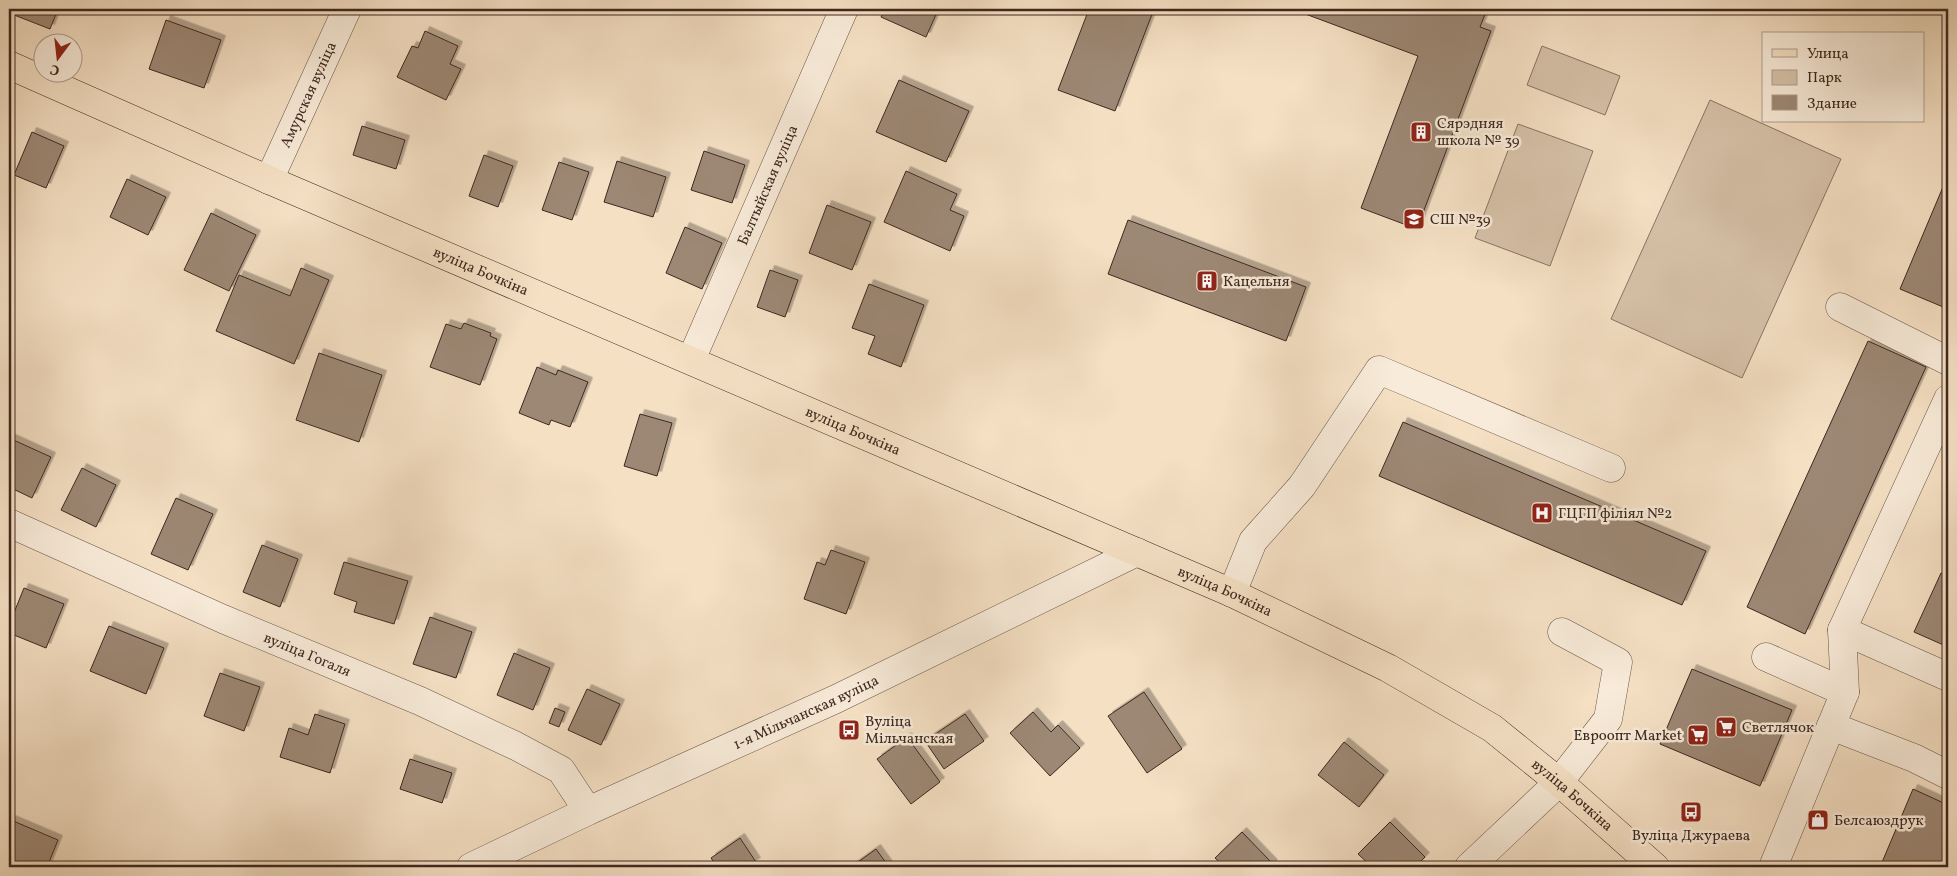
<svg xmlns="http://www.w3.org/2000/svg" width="1957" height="876" font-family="Vollkorn,serif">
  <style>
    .green { fill: #d6c1a8; stroke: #8a7464 }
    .building { fill: #9d8875; stroke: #3e281f; filter: url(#shadow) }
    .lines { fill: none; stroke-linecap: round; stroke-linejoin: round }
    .minor-casing { stroke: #6c5648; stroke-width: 29 }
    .major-casing { stroke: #3e281f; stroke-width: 29 }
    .minor { stroke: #f8ebd9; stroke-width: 28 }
    .major { stroke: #f5e0c4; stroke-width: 28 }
    .labels { text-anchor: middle; stroke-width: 5; stroke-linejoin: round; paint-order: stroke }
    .street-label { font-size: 15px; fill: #3e281f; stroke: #f8ebd9 }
    .poi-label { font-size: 15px; fill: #3e281f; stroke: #f8ebd9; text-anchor: start }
  </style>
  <defs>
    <filter id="shadow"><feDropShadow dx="4.5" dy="-4.5" stdDeviation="0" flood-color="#0004"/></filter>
  </defs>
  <rect width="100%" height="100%" fill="#f5e0c4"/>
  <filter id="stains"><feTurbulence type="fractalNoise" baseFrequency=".004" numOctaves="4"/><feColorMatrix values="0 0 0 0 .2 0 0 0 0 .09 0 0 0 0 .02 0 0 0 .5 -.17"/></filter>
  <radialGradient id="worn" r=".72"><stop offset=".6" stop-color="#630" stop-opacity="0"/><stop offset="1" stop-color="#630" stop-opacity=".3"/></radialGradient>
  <g class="green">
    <path d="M 1542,46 L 1620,76 L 1605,115 L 1527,85 Z"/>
    <path d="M 1710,100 L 1841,159 L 1742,378 L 1611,319 Z"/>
    <path d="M 1518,124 L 1593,151 L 1550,266 L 1475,238 Z"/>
  </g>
  <g class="building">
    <path d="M 9,9 L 58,9 L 50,29 L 9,13 Z"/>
    <path d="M 885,9 L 934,9 L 938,10 L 926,37 L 881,17 Z"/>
    <path d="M 1089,9 L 1154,9 L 1115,111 L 1058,90 Z"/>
    <path d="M 1292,9 L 1487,9 L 1480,27 L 1491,31 L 1417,229 L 1361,208 L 1418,56 Z"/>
    <path d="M 166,20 L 221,40 L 204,88 L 149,69 Z"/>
    <path d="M 425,31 L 458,46 L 450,64 L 461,69 L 446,100 L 397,77 L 412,46 L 418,48 Z"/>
    <path d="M 899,80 L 969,111 L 946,162 L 876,132 Z"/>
    <path d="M 362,126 L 405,140 L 396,169 L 353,155 Z"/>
    <path d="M 32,132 L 64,146 L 46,188 L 14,175 Z"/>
    <path d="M 704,151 L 745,165 L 732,203 L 691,190 Z"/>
    <path d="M 484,155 L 513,166 L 498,207 L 469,196 Z"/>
    <path d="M 617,161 L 666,177 L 653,217 L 604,202 Z"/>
    <path d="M 559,162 L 589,172 L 572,220 L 542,210 Z"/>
    <path d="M 906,171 L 957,194 L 950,210 L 964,216 L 950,251 L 884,222 Z"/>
    <path d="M 1948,175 L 1948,309 L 1900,289 Z"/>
    <path d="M 127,179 L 166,197 L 148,235 L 110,217 Z"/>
    <path d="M 827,205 L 871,222 L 852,270 L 809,253 Z"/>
    <path d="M 211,213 L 256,235 L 229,291 L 184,270 Z"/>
    <path d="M 1128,220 L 1306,287 L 1286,341 L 1108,274 Z"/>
    <path d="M 685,227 L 722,243 L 702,289 L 666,273 Z"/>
    <path d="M 301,268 L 329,280 L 294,364 L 216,331 L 239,275 L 290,296 Z"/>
    <path d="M 770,270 L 798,280 L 785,317 L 757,307 Z"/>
    <path d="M 869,284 L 924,305 L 901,367 L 868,354 L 875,336 L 852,328 Z"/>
    <path d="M 464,323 L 491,333 L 490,336 L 497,339 L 480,385 L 430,367 L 446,324 L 461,329 Z"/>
    <path d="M 1868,341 L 1926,367 L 1805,634 L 1747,607 Z"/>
    <path d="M 319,353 L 382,375 L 359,442 L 296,420 Z"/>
    <path d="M 537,367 L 556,375 L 558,370 L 588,382 L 570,427 L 551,420 L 549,425 L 519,413 Z"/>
    <path d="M 640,414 L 672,423 L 657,476 L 624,466 Z"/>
    <path d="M 1403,422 L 1706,551 L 1682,605 L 1379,476 Z"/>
    <path d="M 9,438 L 51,457 L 32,498 L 9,487 Z"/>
    <path d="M 82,468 L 116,485 L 96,527 L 61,510 Z"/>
    <path d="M 176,498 L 213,514 L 188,570 L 151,554 Z"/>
    <path d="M 262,545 L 298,559 L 280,607 L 243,592 Z"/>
    <path d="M 831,550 L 865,562 L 846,614 L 804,599 L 817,562 L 825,565 Z"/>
    <path d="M 344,562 L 408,581 L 394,624 L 354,612 L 357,602 L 334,594 Z"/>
    <path d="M 1941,573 L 1948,576 L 1948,647 L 1914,632 Z"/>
    <path d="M 24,588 L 64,604 L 46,648 L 9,633 L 9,625 Z"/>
    <path d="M 430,617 L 472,632 L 456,678 L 413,664 Z"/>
    <path d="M 109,626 L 164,648 L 146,694 L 90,671 Z"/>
    <path d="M 514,653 L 550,668 L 533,710 L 497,695 Z"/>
    <path d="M 1692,669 L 1792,710 L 1760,786 L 1660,744 Z"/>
    <path d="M 220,673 L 260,687 L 244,731 L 204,716 Z"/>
    <path d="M 587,689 L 620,704 L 601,745 L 568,730 Z"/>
    <path d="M 1144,692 L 1182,749 L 1147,773 L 1108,716 Z"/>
    <path d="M 555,708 L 565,712 L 559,727 L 549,723 Z"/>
    <path d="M 1033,712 L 1051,732 L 1058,725 L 1080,748 L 1050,776 L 1010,733 Z"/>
    <path d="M 315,714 L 345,724 L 330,773 L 280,757 L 289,728 L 308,735 Z"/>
    <path d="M 965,714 L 984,741 L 944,769 L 925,741 Z"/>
    <path d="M 907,737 L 940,782 L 911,804 L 877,759 Z"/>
    <path d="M 1344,742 L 1384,775 L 1359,807 L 1318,775 Z"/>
    <path d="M 410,759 L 452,773 L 442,803 L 400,789 Z"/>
    <path d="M 1913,789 L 1948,805 L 1948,867 L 1880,867 Z"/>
    <path d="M 11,820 L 58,840 L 47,867 L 9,867 L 9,825 Z"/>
    <path d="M 1390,822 L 1425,857 L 1415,867 L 1372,867 L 1358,854 Z"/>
    <path d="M 1242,832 L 1273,864 L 1270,867 L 1225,867 L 1215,858 Z"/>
    <path d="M 740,838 L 756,862 L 748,867 L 717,867 L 711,858 Z"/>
    <path d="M 876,849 L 889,867 L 851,867 Z"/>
  </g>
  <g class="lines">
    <g class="minor-casing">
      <g id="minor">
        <path id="s1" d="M 269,180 L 347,9"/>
        <path d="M 1840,307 L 1948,361"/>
        <path id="s2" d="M 691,360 L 844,9"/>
        <path d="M 1948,399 L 1842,630 L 1948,677"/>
        <path id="s3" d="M 9,523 L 223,619 L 420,701 L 516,746 L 561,770 L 588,811"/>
        <path d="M 1232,593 L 1253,541 L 1302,486 L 1379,370 L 1611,468"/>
        <path d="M 1842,630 L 1845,692"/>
        <path d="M 1766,657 L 1845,692 L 1773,867"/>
        <path d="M 1831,726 L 1914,758 L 1948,775"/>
        <path id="s4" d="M 471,867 L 588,811 L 836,699 L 1137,552"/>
        <path d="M 1469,867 L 1559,782 L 1608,719 L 1618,662 L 1562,632"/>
      </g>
    </g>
    <g class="major-casing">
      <g id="major">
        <path id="s5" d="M 9,65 L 269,180 L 1232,593 L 1388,668 L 1492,728 L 1559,782 L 1655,867"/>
      </g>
    </g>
    <use href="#minor" class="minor"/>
    <use href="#major" class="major"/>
  </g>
  <defs>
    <g id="building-square" transform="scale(1.125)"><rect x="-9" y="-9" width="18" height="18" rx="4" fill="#8f2418" stroke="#f8ebd9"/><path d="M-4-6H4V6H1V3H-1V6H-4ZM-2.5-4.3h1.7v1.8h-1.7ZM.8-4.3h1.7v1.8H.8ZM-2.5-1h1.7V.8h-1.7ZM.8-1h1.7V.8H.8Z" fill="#fff"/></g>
    <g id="school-square" transform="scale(1.125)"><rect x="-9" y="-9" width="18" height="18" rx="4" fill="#8f2418" stroke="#f8ebd9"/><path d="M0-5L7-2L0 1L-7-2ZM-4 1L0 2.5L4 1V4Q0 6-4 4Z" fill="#fff"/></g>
    <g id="hospital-square" transform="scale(1.125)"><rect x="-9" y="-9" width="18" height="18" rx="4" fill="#8f2418" stroke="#f8ebd9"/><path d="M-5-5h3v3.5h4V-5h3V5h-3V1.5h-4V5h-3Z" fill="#fff"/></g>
    <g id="supermarket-square" transform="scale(1.125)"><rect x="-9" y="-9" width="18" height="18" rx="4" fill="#8f2418" stroke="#f8ebd9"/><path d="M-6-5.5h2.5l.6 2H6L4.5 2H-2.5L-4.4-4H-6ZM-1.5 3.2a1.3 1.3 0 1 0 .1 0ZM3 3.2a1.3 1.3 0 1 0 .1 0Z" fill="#fff"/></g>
    <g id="bus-square" transform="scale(1.125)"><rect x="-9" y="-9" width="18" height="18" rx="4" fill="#8f2418" stroke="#f8ebd9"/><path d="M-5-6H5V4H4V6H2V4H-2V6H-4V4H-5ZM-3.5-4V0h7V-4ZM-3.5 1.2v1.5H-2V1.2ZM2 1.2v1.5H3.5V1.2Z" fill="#fff"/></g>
    <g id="shop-square" transform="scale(1.125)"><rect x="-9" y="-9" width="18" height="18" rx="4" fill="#8f2418" stroke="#f8ebd9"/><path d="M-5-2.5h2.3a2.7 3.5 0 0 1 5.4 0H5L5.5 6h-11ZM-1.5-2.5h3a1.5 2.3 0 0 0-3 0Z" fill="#fff"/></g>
  </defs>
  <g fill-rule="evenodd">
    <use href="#building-square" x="1421" y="132"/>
    <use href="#school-square" x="1414" y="219"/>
    <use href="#building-square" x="1207" y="281"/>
    <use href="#hospital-square" x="1542" y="513"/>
    <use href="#supermarket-square" x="1726" y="727"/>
    <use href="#bus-square" x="849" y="730"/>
    <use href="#supermarket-square" x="1698" y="735"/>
    <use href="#bus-square" x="1691" y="812"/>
    <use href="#shop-square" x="1818" y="820"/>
  </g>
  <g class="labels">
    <g class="street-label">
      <text dy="5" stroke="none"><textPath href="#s1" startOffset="94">Амурская вуліца</textPath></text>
      <text dy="5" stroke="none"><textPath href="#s2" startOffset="191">Балтыйская вуліца</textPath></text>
      <text dy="5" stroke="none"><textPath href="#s5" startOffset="515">вуліца Бочкіна</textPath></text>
      <text dy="5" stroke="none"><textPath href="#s5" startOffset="920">вуліца Бочкіна</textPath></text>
      <text dy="5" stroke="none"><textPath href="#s5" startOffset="1325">вуліца Бочкіна</textPath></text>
      <text dy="5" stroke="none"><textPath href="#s3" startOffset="326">вуліца Гогаля</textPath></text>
      <text dy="5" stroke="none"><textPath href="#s4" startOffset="369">1-я Мільчанская вуліца</textPath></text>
      <text dy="5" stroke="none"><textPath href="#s5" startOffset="1730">вуліца Бочкіна</textPath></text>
    </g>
    <g class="poi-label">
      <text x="1437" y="128">Сярэдняя<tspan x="1437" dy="17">школа № 39</tspan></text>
      <text x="1430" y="224">СШ №39</text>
      <text x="1223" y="286">Кацельня</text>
      <text x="1558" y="518">ГЦГП філіял №2</text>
      <text x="865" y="726">Вуліца<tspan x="865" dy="17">Мільчанская</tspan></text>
      <text x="1742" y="732">Светлячок</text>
      <text x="1682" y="740" text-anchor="end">Евроопт Market</text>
      <text x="1834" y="825">Белсаюздрук</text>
      <text x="1691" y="840" text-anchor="middle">Вуліца Джураева</text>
    </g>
  </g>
  <rect width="1957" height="876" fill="none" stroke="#f5e0c4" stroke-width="30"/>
  <rect x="10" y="10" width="1937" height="856" fill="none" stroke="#3e281f" stroke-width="2.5"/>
  <rect x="15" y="15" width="1927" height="846" fill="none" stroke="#3e281f"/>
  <rect x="1762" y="32" width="162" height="90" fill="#f8ebd9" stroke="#ae9d8f"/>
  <rect x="1772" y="49" width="25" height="8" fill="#f5e0c4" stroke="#ae9d8f"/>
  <text x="1807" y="58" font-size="15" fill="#3e281f">Улица</text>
  <rect x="1772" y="70" width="25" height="15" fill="#d6c1a8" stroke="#ae9d8f"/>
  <text x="1807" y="82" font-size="15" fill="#3e281f">Парк</text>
  <rect x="1772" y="95" width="25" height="15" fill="#9d8875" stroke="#ae9d8f"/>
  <text x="1807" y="108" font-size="15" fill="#3e281f">Здание</text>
  <g transform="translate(58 58) rotate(195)"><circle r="24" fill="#f8ebd9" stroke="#ae9d8f"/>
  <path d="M0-4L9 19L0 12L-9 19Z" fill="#8f2418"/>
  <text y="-8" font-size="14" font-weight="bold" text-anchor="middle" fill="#3e281f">С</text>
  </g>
  <rect width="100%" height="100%" filter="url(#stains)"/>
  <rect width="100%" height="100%" fill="url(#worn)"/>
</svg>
